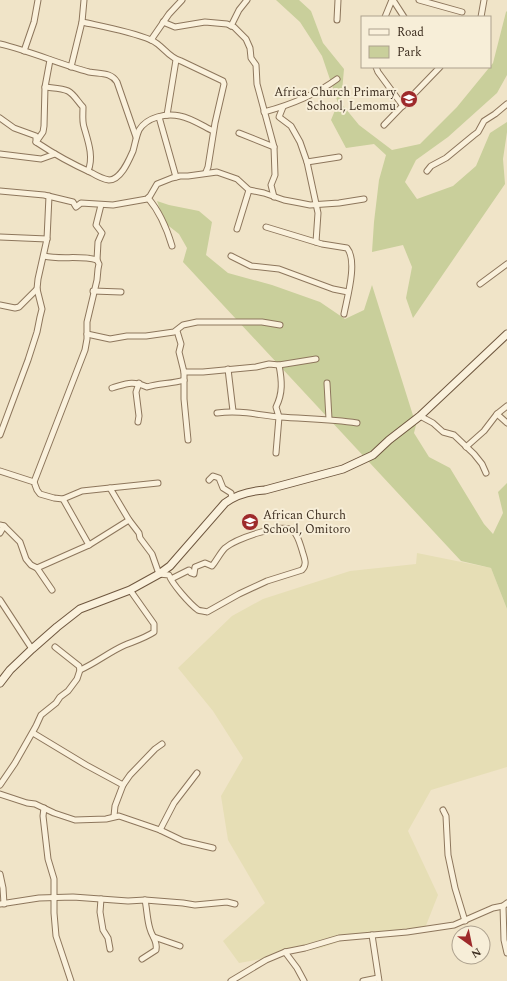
<svg xmlns="http://www.w3.org/2000/svg" width="507" height="981" font-family="Spectral,serif">
  <style>
    .farmland { fill: #e6deb5 }
    .green { fill: #c9cf9b }
    .lines { fill: none; stroke-linecap: round; stroke-linejoin: round }
    .minor-casing { stroke: #8d765c; stroke-width: 7 }
    .secondary-casing { stroke: #6f573f; stroke-width: 9 }
    .minor { stroke: #faf1dc; stroke-width: 5 }
    .secondary { stroke: #faf1dc; stroke-width: 7 }
    .labels { text-anchor: middle; stroke-width: 4; stroke-linejoin: round; paint-order: stroke }
    .poi-label { font-size: 12px; fill: #3d2e20; stroke: #f7eed8; text-anchor: end }
  </style>
  <rect width="100%" height="100%" fill="#f0e4c8"/>
  <path class="farmland" d="M 417,553 L 491,568 L 507,609 L 507,767 L 431,790 L 408,831 L 438,895 L 425,928 L 356,936 L 321,948 L 239,963 L 223,941 L 265,903 L 228,840 L 221,796 L 243,758 L 213,711 L 178,668 L 232,616 L 263,599 L 350,571 L 416,564 Z"/>
  <g class="green">
    <path d="M 276,0 L 299,0 L 311,11 L 323,43 L 344,69 L 341,103 L 359,125 L 392,150 L 420,144 L 457,107 L 493,63 L 506,12 L 507,11 L 507,75 L 497,93 L 448,137 L 416,160 L 405,182 L 417,199 L 453,186 L 476,166 L 490,133 L 507,122 L 507,132 L 503,159 L 505,184 L 413,318 L 406,298 L 412,267 L 403,245 L 372,252 L 374,222 L 379,180 L 386,155 L 374,144 L 346,148 L 331,120 L 338,103 L 322,56 L 300,22 Z"/>
    <path d="M 157,201 L 169,205 L 199,211 L 212,222 L 206,255 L 228,273 L 272,285 L 320,302 L 345,319 L 364,310 L 372,285 L 416,425 L 414,433 L 429,457 L 450,468 L 484,524 L 493,534 L 503,513 L 498,492 L 507,483 L 507,609 L 491,568 L 461,561 L 183,262 L 187,248 L 179,234 L 165,223 Z"/>
  </g>
  <g class="lines">
    <g class="minor-casing">
      <g id="minor">
        <path d="M 393,0 L 404,17"/>
        <path d="M 419,0 L 462,12"/>
        <path d="M 385,17 L 392,0"/>
        <path d="M 481,17 L 484,0"/>
        <path d="M 337,20 L 338,0"/>
        <path d="M 82,22 C 105,27 129,31 151,40 C 163,45 168,58 181,61 L 223,81 L 224,84 L 215,123 L 208,167 L 206,172"/>
        <path d="M 163,22 L 175,27 L 205,22 L 227,24 L 234,27 L 246,39 L 250,48 L 251,58 L 256,65 L 257,84 L 274,147 L 275,175 L 271,185 L 274,197"/>
        <path d="M 231,26 L 239,10 L 247,0"/>
        <path d="M 151,40 L 169,14 L 182,0"/>
        <path d="M 0,44 C 30,51 59,64 89,72 C 100,74 111,72 117,82 L 136,137"/>
        <path d="M 24,51 L 34,22 L 38,0"/>
        <path d="M 71,67 L 82,22 L 84,0"/>
        <path d="M 376,67 L 378,72 L 403,106"/>
        <path d="M 45,87 C 52,88 62,88 68,91 C 74,94 78,102 83,107 C 83,114 82,121 84,127 C 88,141 94,157 88,171"/>
        <path d="M 283,107 L 279,117 L 291,126 L 300,142 L 307,162 L 318,213 L 316,242"/>
        <path d="M 264,112 C 290,105 314,96 337,79"/>
        <path d="M 167,115 L 176,60"/>
        <path d="M 159,117 L 176,177"/>
        <path d="M 0,118 L 14,128 L 36,136 L 36,142 C 54,154 72,164 92,173 C 97,176 103,179 109,180 C 121,180 129,160 133,151 C 135,144 136,137 139,130 C 147,117 166,113 180,116 C 191,118 203,126 213,131"/>
        <path d="M 384,125 L 440,67"/>
        <path d="M 239,133 L 274,147"/>
        <path d="M 36,142 L 43,132 L 44,126 L 45,87 L 50,60"/>
        <path d="M 0,154 L 41,159 L 55,154"/>
        <path d="M 307,162 L 339,157"/>
        <path d="M 427,171 L 431,166 L 446,158 L 474,135 L 478,132 L 484,121 L 495,114 L 507,104"/>
        <path d="M 0,191 L 44,195 L 73,202 L 76,207 L 81,203 L 113,205 L 147,199 L 150,196 L 157,184 L 172,178 L 180,176 L 188,176 L 217,172 L 237,179 L 249,190 L 264,193 L 284,200 L 300,203 L 310,205 L 339,203 L 364,199"/>
        <path d="M 148,198 C 160,212 167,229 172,246"/>
        <path d="M 266,227 L 322,244 L 347,248 C 358,261 347,298 344,314"/>
        <path d="M 237,229 L 249,190"/>
        <path d="M 0,237 L 47,239"/>
        <path d="M 44,256 C 61,260 80,255 97,260"/>
        <path d="M 231,256 L 251,266 L 279,269 L 333,289 L 348,292"/>
        <path d="M 480,284 L 507,264"/>
        <path d="M 93,291 L 121,292"/>
        <path d="M 0,305 L 15,308 L 19,307 L 37,289"/>
        <path d="M 177,331 L 181,344 L 179,352 L 184,372 L 184,399 L 188,440"/>
        <path d="M 87,334 L 110,339 L 127,336 L 146,336 L 174,332 L 183,325 L 197,322 L 262,322 L 280,325"/>
        <path d="M 228,369 L 233,411"/>
        <path d="M 184,372 L 203,372 L 256,367 L 269,364 L 279,365 L 316,359"/>
        <path d="M 327,383 L 329,419"/>
        <path d="M 112,388 C 126,384 132,380 147,387 C 159,383 172,384 184,380"/>
        <path d="M 217,413 C 241,410 257,415 280,417 C 306,419 331,419 357,423"/>
        <path d="M 497,414 L 507,423"/>
        <path d="M 420,416 L 433,423 L 443,432 L 454,435 L 474,454 L 482,464 L 486,473"/>
        <path d="M 138,422 L 139,416 L 136,392 L 139,383"/>
        <path d="M 0,435 L 28,360 L 37,332 L 40,317 L 42,309 L 37,289 L 38,279 L 47,239 L 49,196"/>
        <path d="M 466,447 L 484,431 L 497,414 L 507,406"/>
        <path d="M 276,453 L 279,417 L 276,407 C 283,393 282,381 279,365"/>
        <path d="M 0,471 L 34,482 L 37,490 L 40,494 L 54,498 L 63,499 L 82,491 L 110,488 L 129,520 L 139,533 L 140,538 L 152,554 L 159,574 L 169,575 C 172,584 190,604 198,610 C 200,611 204,611 207,612 L 239,594 L 267,581 L 302,570 C 308,564 304,558 302,550 C 300,544 298,535 293,531 C 282,522 235,539 225,548 C 220,553 217,560 212,566 L 205,563 L 195,567 L 194,574 L 191,573 L 189,570 L 171,579"/>
        <path d="M 209,480 L 213,476 L 219,478 L 223,488 L 231,493 L 232,498"/>
        <path d="M 34,482 L 85,350 L 87,339 L 87,322 L 97,280 L 98,269 L 99,264 L 97,260 L 98,242 L 102,233 L 96,225 L 101,205"/>
        <path d="M 110,488 L 158,483"/>
        <path d="M 63,499 L 89,545"/>
        <path d="M 0,525 L 4,526 L 20,542 L 26,559 L 31,565 L 37,568 L 52,590"/>
        <path d="M 0,533 L 4,526"/>
        <path d="M 37,568 L 89,545 L 129,520"/>
        <path d="M 0,600 L 32,649"/>
        <path d="M 80,670 C 96,663 109,652 125,645 C 135,641 145,638 154,632 L 154,624 L 130,590"/>
        <path d="M 33,733 L 86,765 L 123,785"/>
        <path d="M 0,785 L 15,763 L 36,726 L 41,715 L 56,703 L 60,697 L 68,691 L 77,679 L 80,670 L 79,666 L 55,647"/>
        <path d="M 0,794 L 27,803 L 35,804 L 54,813 L 75,820 L 106,819 L 119,816 L 160,830 L 183,841 L 213,848"/>
        <path d="M 44,808 L 43,816 L 48,859 L 54,879 L 54,913 L 56,936 L 71,981"/>
        <path d="M 443,810 L 446,816 L 448,855 L 455,888 L 465,921"/>
        <path d="M 114,816 L 115,806 L 123,785 L 130,775 L 155,749 L 162,744"/>
        <path d="M 160,830 L 174,803 L 197,773"/>
        <path d="M 0,874 L 3,888 L 4,904"/>
        <path d="M 101,899 L 100,912 L 103,930 L 108,938 L 110,949"/>
        <path d="M 0,904 L 39,898 L 73,897 L 128,901 L 145,900 L 183,903 L 195,905 L 227,902 L 235,904"/>
        <path d="M 503,906 L 504,940 L 507,953"/>
        <path d="M 372,935 L 379,981"/>
        <path d="M 154,937 L 180,946"/>
        <path d="M 285,952 L 297,968 L 304,981"/>
        <path d="M 142,959 L 156,950 C 158,941 152,937 150,929 C 147,920 147,909 145,900"/>
        <path d="M 231,981 L 266,960 L 285,952 L 305,948 L 339,938 L 407,932 L 454,925 L 493,908 L 503,906 L 507,903"/>
        <path d="M 363,981 L 378,978"/>
      </g>
    </g>
    <g class="secondary-casing">
      <path id="secondary" d="M 0,683 L 10,670 L 32,649 L 57,627 L 80,609 L 130,590 L 159,574 L 170,566 L 225,503 C 237,494 250,491 265,490 L 343,469 L 373,455 L 389,440 L 420,416 L 507,334"/>
    </g>
    <use href="#minor" class="minor"/>
    <use href="#secondary" class="secondary"/>
  </g>
  <defs>
    <g id="school-disc" transform="scale(0.9)"><circle r="9.5" fill="#9e2a2b" stroke="#f7eed8"/><path d="M0-5L7-2L0 1L-7-2ZM-4 1L0 2.5L4 1V4Q0 6-4 4Z" fill="#fff"/></g>
  </defs>
  <g fill-rule="evenodd">
    <use href="#school-disc" x="409" y="99"/>
    <use href="#school-disc" x="250" y="522"/>
  </g>
  <g class="labels">
    <g class="poi-label">
      <text x="396" y="96">Africa Church Primary<tspan x="396" dy="14">School, Lemomu</tspan></text>
      <text x="263" y="519" text-anchor="start">African Church<tspan x="263" dy="14">School, Omitoro</tspan></text>
    </g>
  </g>
  <rect x="361" y="16" width="130" height="52" fill="#f7eed8" stroke="#ada18e"/>
  <rect x="369" y="29" width="20" height="6" fill="#faf1dc" stroke="#ada18e"/>
  <text x="397" y="36" font-size="12" fill="#3d2e20">Road</text>
  <rect x="369" y="46" width="20" height="12" fill="#c9cf9b" stroke="#ada18e"/>
  <text x="397" y="56" font-size="12" fill="#3d2e20">Park</text>
  <g transform="translate(471 945) rotate(147)"><circle r="19" fill="#f7eed8" stroke="#ada18e"/>
  <path d="M0-3L7 15L0 10L-7 15Z" fill="#9e2a2b"/>
  <text y="-6" font-size="11" font-weight="bold" text-anchor="middle" fill="#3d2e20">N</text>
  </g>
</svg>
